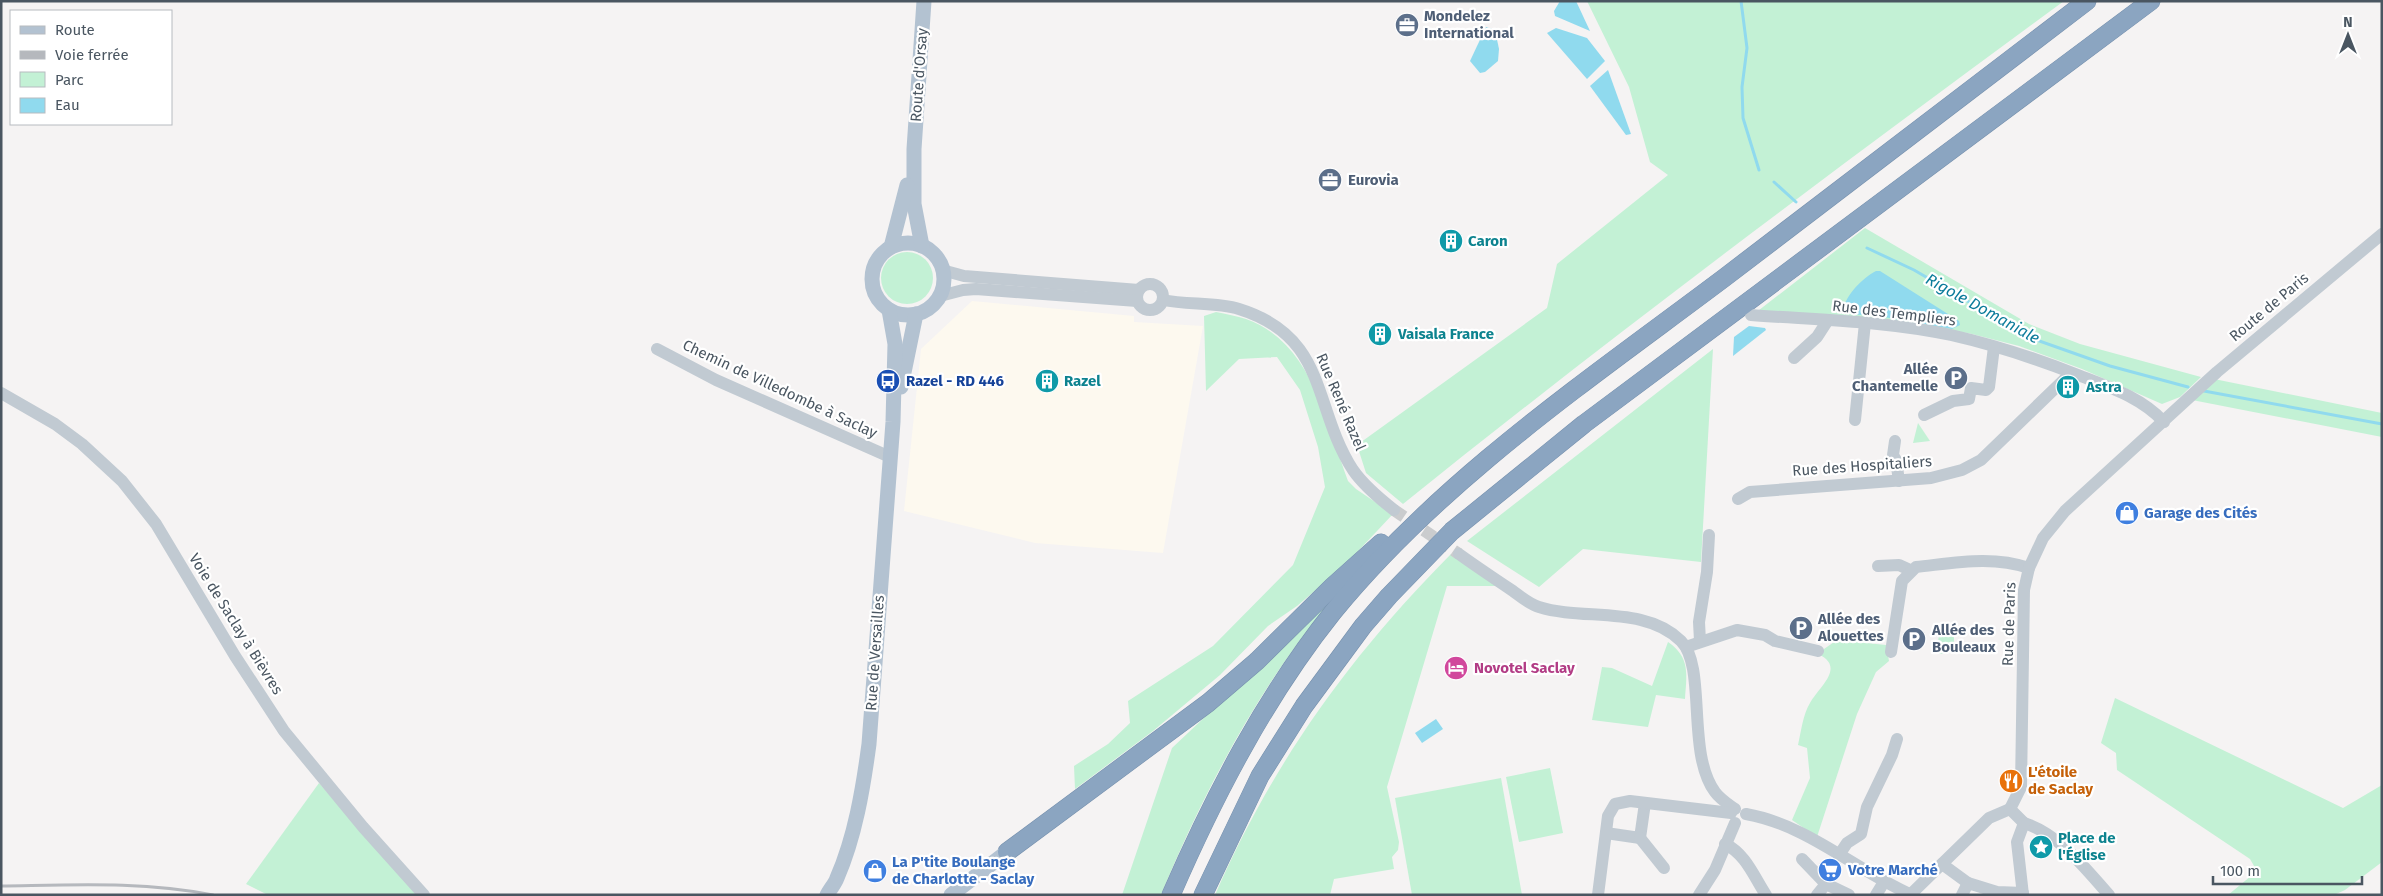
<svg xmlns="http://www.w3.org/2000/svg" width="2383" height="896" font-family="'Fira Sans',sans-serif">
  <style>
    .commercial { fill: #fdf9ef }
    .green { fill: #c3f1d5 }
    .water { fill: #90daee }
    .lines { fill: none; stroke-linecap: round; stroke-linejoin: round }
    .stream { stroke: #90daee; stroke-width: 3 }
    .minor-tunnel { stroke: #caccce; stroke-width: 12; stroke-dasharray: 12 6; stroke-linecap: butt }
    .highway-casing { stroke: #7690ad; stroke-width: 19 }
    .minor { stroke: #c1cad2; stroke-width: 12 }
    .major { stroke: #b3c2d1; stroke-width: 15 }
    .highway { stroke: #8ba5c1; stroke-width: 18 }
    .rail { stroke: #b5b8bd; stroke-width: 3 }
    .labels { text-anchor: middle; stroke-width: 4.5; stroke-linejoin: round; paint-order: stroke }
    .service-label { font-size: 15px; font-weight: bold; fill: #4e5e75; stroke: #fff; text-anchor: start }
    .street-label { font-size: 15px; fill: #4a5661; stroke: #fff }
    .culture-label { font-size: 15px; font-weight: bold; fill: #0d838f; stroke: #fff; text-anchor: start }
    .transit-label { font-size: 15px; font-weight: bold; fill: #164399; stroke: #fff; text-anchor: start }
    .shop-label { font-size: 15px; font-weight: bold; fill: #366cbe; stroke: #fff; text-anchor: start }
    .hotel-label { font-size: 15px; font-weight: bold; fill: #b23c85; stroke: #fff; text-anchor: start }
    .food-label { font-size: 15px; font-weight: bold; fill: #c56008; stroke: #fff; text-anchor: start }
    .water-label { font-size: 16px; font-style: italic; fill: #0c7c9b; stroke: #fff }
  </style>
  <rect width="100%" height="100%" fill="#f5f3f3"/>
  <path class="commercial" d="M 972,301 L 1134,316 L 1134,322 L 1203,326 L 1163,553 L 1035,543 L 904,511 L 921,349 Z"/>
  <g class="green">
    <path d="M 1587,1 L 2064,1 C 1841,165 1619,330 1403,504 L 1366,473 L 1357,445 L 1547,308 L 1557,264 L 1668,175 L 1650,162 L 1629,87 Z"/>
    <path d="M 1865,228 L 2029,324 L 2080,344 L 2201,377 L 2180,397 L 2162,404 L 2082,369 L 2019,346 L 1968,333 L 1754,314 Z"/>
    <circle cx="907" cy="278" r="26"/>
    <path d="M 1216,312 C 1226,314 1237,316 1246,319 C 1312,342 1327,424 1348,481 L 1356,489 L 1393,514 L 1345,565 L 1297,606 L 1268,626 L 1220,675 L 1153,731 L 1075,789 L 1074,766 L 1108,744 L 1130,723 L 1128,701 L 1213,646 L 1293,565 L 1325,487 L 1318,447 L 1300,390 L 1277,357 L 1239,359 L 1206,391 L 1204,316 Z"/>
    <path d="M 1713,349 L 1701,562 L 1583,549 L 1539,587 L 1467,541 Z"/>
    <path d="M 2214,379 L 2382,413 L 2382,437 L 2192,400 Z"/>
    <path d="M 1918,423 L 1930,441 L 1913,443 Z"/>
    <path d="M 1451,554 L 1501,586 L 1447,586 L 1387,787 L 1399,842 L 1398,850 L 1392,857 L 1394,869 L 1334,879 L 1330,895 L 1215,895 C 1273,762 1350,656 1451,554 Z"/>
    <path d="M 1330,599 L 1330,602 C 1258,688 1204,791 1161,895 L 1122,895 L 1172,748 Z"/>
    <path d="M 1939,633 L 1948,633 L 1954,637 L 1954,650 L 1949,653 L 1937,654 Z"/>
    <path d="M 1837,640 L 1886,645 L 1889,661 L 1876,672 L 1857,714 L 1817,837 L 1792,820 L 1810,778 L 1807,748 L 1798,745 C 1801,732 1803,714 1810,703 C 1819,687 1845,668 1820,655 L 1824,649 Z"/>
    <path d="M 1668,642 C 1690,657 1687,674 1685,699 L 1656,695 L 1648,727 L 1592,720 L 1602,667 L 1612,668 L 1652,686 Z"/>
    <path d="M 2115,698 L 2343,808 L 2382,785 L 2382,862 L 2345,890 L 2334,895 L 2228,895 L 2257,871 L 2250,859 L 2117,770 L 2116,753 L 2101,743 Z"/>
    <path d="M 1550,768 L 1563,833 L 1519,842 L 1506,777 Z"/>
    <path d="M 1501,778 L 1522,895 L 1412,895 L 1395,798 Z"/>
    <path d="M 319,783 L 419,895 L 268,895 L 246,884 Z"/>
  </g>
  <g class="water">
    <path d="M 1560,1 L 1576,1 L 1590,31 L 1555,16 L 1554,11 Z"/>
    <path d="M 1486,27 L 1495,30 L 1499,49 L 1498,61 L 1485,72 L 1480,73 L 1470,61 Z"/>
    <path d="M 1556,28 L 1587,38 L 1605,61 L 1587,79 L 1547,33 Z"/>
    <path d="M 1608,70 L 1631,134 L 1626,135 L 1590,86 Z"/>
    <path d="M 1876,271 L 1880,271 L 1959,321 L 1960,325 L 1952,329 L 1884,317 L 1851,314 L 1844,309 C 1845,295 1864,277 1876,271 Z"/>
    <path d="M 1749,326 L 1765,328 L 1766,330 L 1733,356 L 1734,337 Z"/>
    <path d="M 1436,719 L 1443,729 L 1422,743 L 1415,733 Z"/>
  </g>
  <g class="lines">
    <g class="stream">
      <path d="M 1741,1 L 1747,48 L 1742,87 L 1743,118 L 1759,170"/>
      <path d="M 1774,182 L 1796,202"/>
      <path d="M 1867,248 L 1914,270 L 2031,338 L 2110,366 L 2188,387"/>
      <path d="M 2204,391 L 2382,424"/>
    </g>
    <path class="minor-tunnel" d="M 1394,510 L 1459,554"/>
    <g class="highway-casing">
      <g id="highway">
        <path d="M 1007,852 L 1208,703 L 1257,661 L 1333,586 L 1381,543"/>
        <path d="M 1171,895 C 1214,796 1265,697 1333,612 C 1442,479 1587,381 1724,278 C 1845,187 1965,93 2087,1"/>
        <path d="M 1203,895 L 1260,776 L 1304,706 L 1363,626 L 1389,596 L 1452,531 L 1584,424 L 2151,1"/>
      </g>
    </g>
    <g class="minor">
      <path d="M 942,270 L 964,276 L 1139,290"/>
      <circle cx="1150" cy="297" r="13"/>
      <path d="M 940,296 L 963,290 L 976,289 L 1137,301"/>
      <path d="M 1163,300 C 1187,305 1217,302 1239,309 C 1329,337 1312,407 1353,470 C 1364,486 1380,499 1394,510"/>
      <path d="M 1751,315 C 1818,320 1886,321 1951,335 C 1995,345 2037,359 2078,375 C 2109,387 2141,397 2164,422"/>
      <path d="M 657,349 L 716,380 L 890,457"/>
      <path d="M 1794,358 L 1817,337 L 1828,320"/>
      <path d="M 1,393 L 55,424 L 82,444 L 122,481 L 156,524 L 235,656 L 284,731 L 363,827 L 424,895"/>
      <path d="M 1924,415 L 1953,401 L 1969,399 L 1971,388 L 1986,390 L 1989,387 L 1994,347"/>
      <path d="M 1855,420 L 1865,323"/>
      <path d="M 1895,441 L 1893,455 L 1896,460 L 1899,481"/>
      <path d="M 1738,499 L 1750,492 L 1931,478 L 1962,470 L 1981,460 L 2071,373"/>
      <path d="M 1459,554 C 1477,567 1495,579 1513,591 C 1521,597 1529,604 1539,607 C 1583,621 1645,605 1681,641 C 1707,667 1686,753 1715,792 C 1720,799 1728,804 1735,809"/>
      <path d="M 1878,566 L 1899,565 L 1910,570"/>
      <path d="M 1700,641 L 1699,622 L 1707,572 L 1709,535"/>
      <path d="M 1686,647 L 1737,630 L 1765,635 L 1775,641 L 1818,651"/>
      <path d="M 1891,652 L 1902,581 L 1916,567 C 1954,563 1992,555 2029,568"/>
      <path d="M 1746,814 C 1808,825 1855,870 1912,895"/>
      <path d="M 2024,823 L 2010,809 L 2021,787 L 2024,590 L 2029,568 L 2043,538 L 2065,511 L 2217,372 L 2382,234"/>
      <path d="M 2024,823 C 2059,834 2085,868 2109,895"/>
      <path d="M 1606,833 L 1640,838 L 1645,803"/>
      <path d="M 1640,838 L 1664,868"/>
      <path d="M 1725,844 C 1746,854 1754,877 1766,895"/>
      <path d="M 1839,855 L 1847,843 L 1861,834 L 1867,807 L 1892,755 L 1897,739"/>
      <path d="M 1802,859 L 1826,884"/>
      <path d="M 1942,864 L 1968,883"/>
      <path d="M 1911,894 L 1989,818 L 2010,809"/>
      <path d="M 1598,895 L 1608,816 L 1615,804 L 1630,801 L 1731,813"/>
      <path d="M 1699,895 L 1715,870 L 1735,823"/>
      <path d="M 1817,895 L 1826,884 L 1849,895"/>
      <path d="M 1876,895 L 1884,882"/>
      <path d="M 1962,895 L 1968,883 L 1997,892 L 2023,893"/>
      <path d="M 2023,895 L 2017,842 L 2024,823"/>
    </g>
    <g class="major">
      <circle cx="908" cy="279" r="36"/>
      <path d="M 922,246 L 914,204 L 914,149 L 924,1"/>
      <path d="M 891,247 L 907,185"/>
      <path d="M 901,387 L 916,314"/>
      <path d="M 827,895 C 830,889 835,884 837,878 C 855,837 863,789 869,744 L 893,422 L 895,344 L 889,310"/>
      <path d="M 951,895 L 1007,852"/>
    </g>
    <use href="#highway" class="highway"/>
    <path class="rail" d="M 1,886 C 72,885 143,881 213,895"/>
  </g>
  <defs>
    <g id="office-disc" transform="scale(1.25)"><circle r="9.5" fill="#5c6f8a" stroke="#fff"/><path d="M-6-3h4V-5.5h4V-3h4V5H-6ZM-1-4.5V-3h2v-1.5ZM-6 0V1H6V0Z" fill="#fff"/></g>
    <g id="building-disc" transform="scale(1.25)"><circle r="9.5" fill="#0f9aa8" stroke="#fff"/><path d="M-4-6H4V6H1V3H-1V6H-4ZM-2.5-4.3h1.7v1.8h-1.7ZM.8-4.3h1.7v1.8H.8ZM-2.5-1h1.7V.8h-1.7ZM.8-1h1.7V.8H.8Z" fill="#fff"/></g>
    <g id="parking-disc" transform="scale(1.25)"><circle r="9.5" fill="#5c6f8a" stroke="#fff"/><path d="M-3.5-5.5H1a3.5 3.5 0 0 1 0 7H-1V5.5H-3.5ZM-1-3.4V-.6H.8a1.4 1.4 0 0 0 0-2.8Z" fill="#fff"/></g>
    <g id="bus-disc" transform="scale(1.25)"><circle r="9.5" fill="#1a4fb4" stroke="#fff"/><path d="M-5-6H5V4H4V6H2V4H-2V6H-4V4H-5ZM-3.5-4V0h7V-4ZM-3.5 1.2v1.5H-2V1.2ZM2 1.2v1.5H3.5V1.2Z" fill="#fff"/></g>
    <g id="shop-disc" transform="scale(1.25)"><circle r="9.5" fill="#3f7fe0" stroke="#fff"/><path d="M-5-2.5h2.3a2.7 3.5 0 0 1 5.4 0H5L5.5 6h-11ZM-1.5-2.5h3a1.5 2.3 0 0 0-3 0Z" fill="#fff"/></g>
    <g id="hotel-disc" transform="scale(1.25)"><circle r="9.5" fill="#d1479c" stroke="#fff"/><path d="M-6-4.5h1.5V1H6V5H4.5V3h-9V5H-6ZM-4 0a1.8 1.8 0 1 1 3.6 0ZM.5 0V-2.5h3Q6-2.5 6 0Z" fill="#fff"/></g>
    <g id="restaurant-disc" transform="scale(1.25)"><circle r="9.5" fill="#e8710a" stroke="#fff"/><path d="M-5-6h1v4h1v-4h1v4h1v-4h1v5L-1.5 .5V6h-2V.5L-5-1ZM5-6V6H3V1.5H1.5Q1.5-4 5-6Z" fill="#fff"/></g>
    <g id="sight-disc" transform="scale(1.25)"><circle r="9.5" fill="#0f9aa8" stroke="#fff"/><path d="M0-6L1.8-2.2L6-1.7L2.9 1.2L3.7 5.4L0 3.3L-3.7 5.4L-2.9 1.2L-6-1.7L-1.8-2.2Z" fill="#fff"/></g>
    <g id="supermarket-disc" transform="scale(1.25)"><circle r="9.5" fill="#3f7fe0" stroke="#fff"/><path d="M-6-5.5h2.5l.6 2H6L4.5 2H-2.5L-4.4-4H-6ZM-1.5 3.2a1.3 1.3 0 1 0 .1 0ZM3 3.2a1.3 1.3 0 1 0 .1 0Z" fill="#fff"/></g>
  </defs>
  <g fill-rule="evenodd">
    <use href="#office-disc" x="1407" y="25"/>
    <use href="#office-disc" x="1330" y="180"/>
    <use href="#building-disc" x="1451" y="241"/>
    <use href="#building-disc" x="1380" y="334"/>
    <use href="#parking-disc" x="1956" y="378"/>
    <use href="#bus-disc" x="888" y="381"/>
    <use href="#building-disc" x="1047" y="381"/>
    <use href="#building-disc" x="2068" y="387"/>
    <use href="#shop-disc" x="2127" y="513"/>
    <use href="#parking-disc" x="1801" y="628"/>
    <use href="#parking-disc" x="1914" y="639"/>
    <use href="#hotel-disc" x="1456" y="668"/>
    <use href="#restaurant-disc" x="2011" y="781"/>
    <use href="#sight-disc" x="2041" y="847"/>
    <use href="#supermarket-disc" x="1830" y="870"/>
    <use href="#shop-disc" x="875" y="871"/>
  </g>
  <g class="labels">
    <g class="service-label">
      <text x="1424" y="21">Mondelez<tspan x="1424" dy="17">International</tspan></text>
      <text x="1348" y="185">Eurovia</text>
      <text x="1938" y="374" text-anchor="end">Allée<tspan x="1938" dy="17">Chantemelle</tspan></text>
      <text x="1818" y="624">Allée des<tspan x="1818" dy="17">Alouettes</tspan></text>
      <text x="1932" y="635">Allée des<tspan x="1932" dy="17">Bouleaux</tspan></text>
    </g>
    <g class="street-label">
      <text transform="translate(919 75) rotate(-86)" y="5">Route d'Orsay</text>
      <text transform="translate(2269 307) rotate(-40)" y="5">Route de Paris</text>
      <text transform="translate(1894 313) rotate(7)" y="5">Rue des Templiers</text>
      <text transform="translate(780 389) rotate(25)" y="5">Chemin de Villedombe à Saclay</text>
      <text transform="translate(1341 402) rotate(67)" y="5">Rue René Razel</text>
      <text transform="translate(1862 466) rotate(-4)" y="5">Rue des Hospitaliers</text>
      <text transform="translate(236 624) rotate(58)" y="5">Voie de Saclay à Bièvres</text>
      <text transform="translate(2009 624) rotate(-88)" y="5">Rue de Paris</text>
      <text transform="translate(875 653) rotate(-86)" y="5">Rue de Versailles</text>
    </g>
    <g class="culture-label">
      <text x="1468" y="246">Caron</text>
      <text x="1398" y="339">Vaisala France</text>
      <text x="1064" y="386">Razel</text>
      <text x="2086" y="392">Astra</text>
      <text x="2058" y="843">Place de<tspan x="2058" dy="17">l'Église</tspan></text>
    </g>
    <g class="transit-label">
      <text x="906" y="386">Razel - RD 446</text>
    </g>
    <g class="shop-label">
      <text x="2144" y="518">Garage des Cités</text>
      <text x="892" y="867">La P'tite Boulange<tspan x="892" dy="17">de Charlotte - Saclay</tspan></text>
      <text x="1848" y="875">Votre Marché</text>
    </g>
    <g class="hotel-label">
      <text x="1474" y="673">Novotel Saclay</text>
    </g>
    <g class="food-label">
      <text x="2028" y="777">L'étoile<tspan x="2028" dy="17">de Saclay</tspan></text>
    </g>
    <g class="water-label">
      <text transform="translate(1983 308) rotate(29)" y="6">Rigole Domaniale</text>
    </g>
  </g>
  <rect width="2383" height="896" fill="none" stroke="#4a5661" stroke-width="5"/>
  <rect x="10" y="10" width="162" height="115" fill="#ffffff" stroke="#b7bbc0"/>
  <rect x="20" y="26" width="25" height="8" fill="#b3c2d1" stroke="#b7bbc0"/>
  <text x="55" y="35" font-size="15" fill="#4a5661">Route</text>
  <rect x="20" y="51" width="25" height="8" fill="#b5b8bd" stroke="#b7bbc0"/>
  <text x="55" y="60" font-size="15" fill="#4a5661">Voie ferrée</text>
  <rect x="20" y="72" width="25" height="15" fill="#c3f1d5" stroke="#b7bbc0"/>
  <text x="55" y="85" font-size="15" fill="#4a5661">Parc</text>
  <rect x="20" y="98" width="25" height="15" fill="#90daee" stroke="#b7bbc0"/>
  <text x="55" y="110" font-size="15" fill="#4a5661">Eau</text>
  <g transform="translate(2348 35)" stroke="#ffffff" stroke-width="4" paint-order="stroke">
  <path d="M0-4L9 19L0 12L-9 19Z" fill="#4a5661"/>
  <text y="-8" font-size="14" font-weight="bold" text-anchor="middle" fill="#4a5661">N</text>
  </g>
  <path d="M2213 876v8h149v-8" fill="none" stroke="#4a5661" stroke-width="2.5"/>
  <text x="2220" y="876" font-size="15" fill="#4a5661" stroke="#ffffff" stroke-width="4" paint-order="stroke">100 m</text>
</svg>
